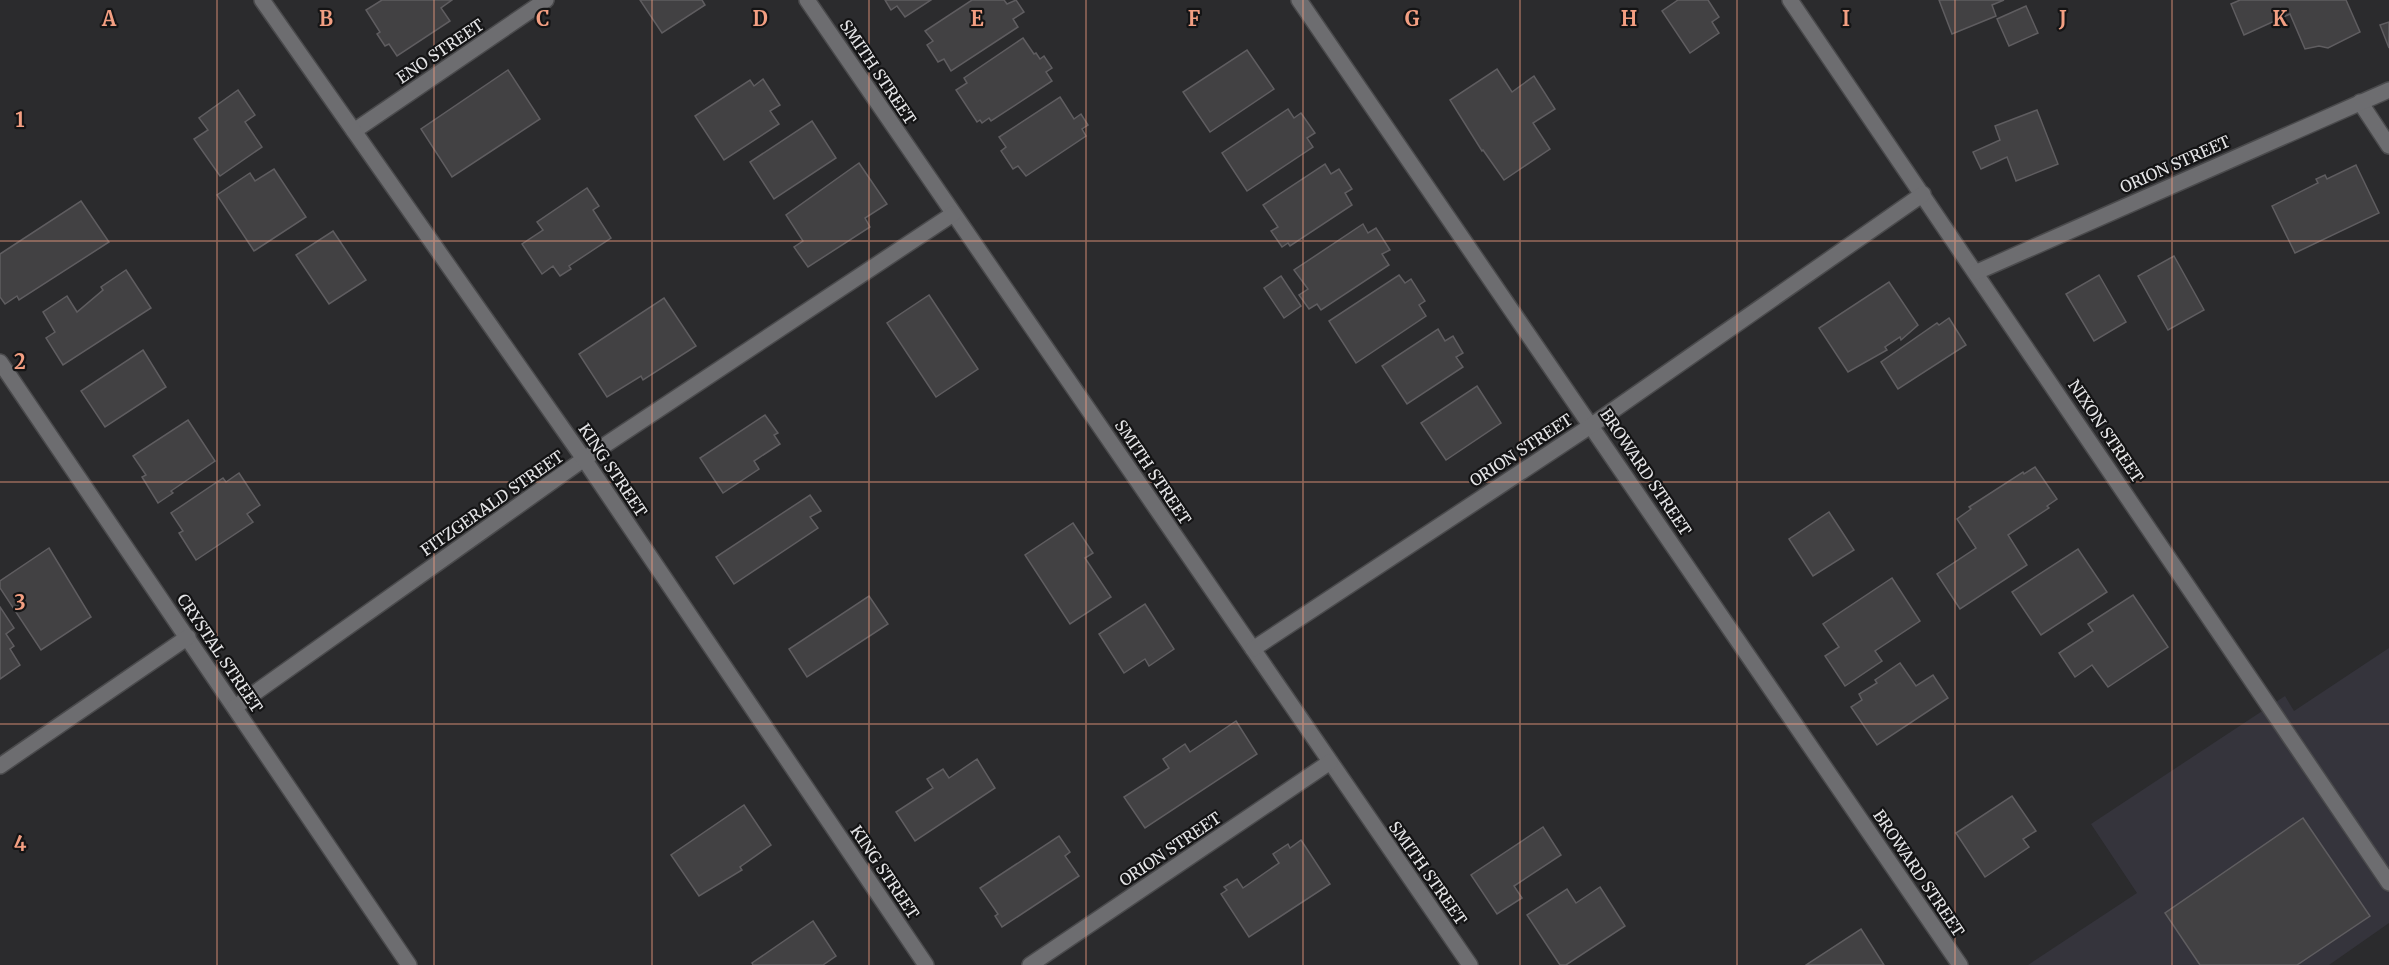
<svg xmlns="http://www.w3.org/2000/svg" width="2389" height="965" font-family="Merriweather,serif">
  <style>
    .built { fill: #35343c }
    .building { fill: #424143; stroke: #5f5d60; stroke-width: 1.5 }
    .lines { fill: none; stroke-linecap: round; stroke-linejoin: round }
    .minor-casing { stroke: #4a4a4c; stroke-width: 18 }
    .tertiary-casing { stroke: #4a4a4c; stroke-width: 18 }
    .minor { stroke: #6d6d70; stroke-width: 15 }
    .tertiary { stroke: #6d6d70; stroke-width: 15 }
    .grid { fill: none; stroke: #f39f82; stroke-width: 1.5; stroke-opacity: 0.55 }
    .labels { text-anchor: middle; stroke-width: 4.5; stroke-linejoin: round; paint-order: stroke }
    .street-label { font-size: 16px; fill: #e5e5e7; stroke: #141415 }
    .grid-label { font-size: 20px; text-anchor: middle; font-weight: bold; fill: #f39f82; stroke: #141415; stroke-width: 4.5; stroke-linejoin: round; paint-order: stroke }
  </style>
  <rect width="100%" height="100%" fill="#2b2b2d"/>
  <path class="built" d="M 2389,648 L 2389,923 L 2329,965 L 2028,965 L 2137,893 L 2091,824 L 2285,696 L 2294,711 Z"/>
  <g class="building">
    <path d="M 382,0 L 452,0 L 441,8 L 450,21 L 397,56 L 389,44 L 385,46 L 377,34 L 380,32 L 366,10 Z"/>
    <path d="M 640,0 L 702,0 L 705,5 L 662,33 Z"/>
    <path d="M 885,0 L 931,0 L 905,17 L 897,6 L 891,10 Z"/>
    <path d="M 972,0 L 1004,0 L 1007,4 L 1016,0 L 1024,12 L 1013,19 L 1018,27 L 951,71 L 944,59 L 938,62 L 927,45 L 933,41 L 925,31 Z"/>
    <path d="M 1678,0 L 1708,0 L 1719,17 L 1712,22 L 1719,33 L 1690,53 L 1662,11 Z"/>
    <path d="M 1939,0 L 2004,0 L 1992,5 L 1996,16 L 1952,34 Z"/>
    <path d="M 2240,0 L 2346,0 L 2360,32 L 2328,48 L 2319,46 L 2305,49 L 2290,14 L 2244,35 L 2231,4 Z"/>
    <path d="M 2026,6 L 2038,33 L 2009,46 L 1997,19 Z"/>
    <path d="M 2389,22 L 2389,48 L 2380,25 Z"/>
    <path d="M 1023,38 L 1034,54 L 1036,53 L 1040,59 L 1044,56 L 1052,68 L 1046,72 L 1052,81 L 991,121 L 989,118 L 982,123 L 980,120 L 977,122 L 956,90 L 967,83 L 964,78 Z"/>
    <path d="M 1247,50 L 1274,89 L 1210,132 L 1183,92 Z"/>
    <path d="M 1497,69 L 1512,92 L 1534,76 L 1555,109 L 1533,123 L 1550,149 L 1504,180 L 1483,150 L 1482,151 L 1450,100 Z"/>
    <path d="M 508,70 L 540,119 L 452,177 L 421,129 Z"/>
    <path d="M 763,79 L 780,105 L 770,111 L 779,124 L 724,160 L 695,116 L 750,80 L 754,86 Z"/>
    <path d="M 238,90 L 255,115 L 245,122 L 262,147 L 220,176 L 194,139 L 208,130 L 199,118 Z"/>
    <path d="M 1060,97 L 1074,119 L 1081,114 L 1088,125 L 1082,129 L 1086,136 L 1026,176 L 1018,166 L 1013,169 L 1001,151 L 1006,147 L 999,137 Z"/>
    <path d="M 1288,109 L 1294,118 L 1301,113 L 1315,133 L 1307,138 L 1313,147 L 1247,191 L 1222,153 Z"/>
    <path d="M 2037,110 L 2058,164 L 2016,181 L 2007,157 L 1981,169 L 1973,152 L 2000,140 L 1995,126 Z"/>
    <path d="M 812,121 L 836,158 L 774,199 L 750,162 Z"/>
    <path d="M 859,163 L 887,204 L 865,218 L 870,227 L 808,267 L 794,247 L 803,241 L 786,215 Z"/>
    <path d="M 1325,164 L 1331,174 L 1339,169 L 1352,189 L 1345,193 L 1352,205 L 1290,246 L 1288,243 L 1282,247 L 1271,231 L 1278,227 L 1263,205 Z"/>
    <path d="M 2356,165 L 2379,213 L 2295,253 L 2272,206 L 2318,183 L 2316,179 L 2325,175 L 2327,179 Z"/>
    <path d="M 274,169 L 306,217 L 254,251 L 217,195 L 250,173 L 255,181 Z"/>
    <path d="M 587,188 L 599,206 L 593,210 L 611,238 L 569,266 L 571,269 L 560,276 L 553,266 L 542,274 L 522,244 L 543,230 L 537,222 Z"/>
    <path d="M 81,201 L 109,242 L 19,300 L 17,296 L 5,304 L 0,297 L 0,254 Z"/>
    <path d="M 1363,224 L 1368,233 L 1376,228 L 1390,250 L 1382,254 L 1389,265 L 1321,310 L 1317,304 L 1309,309 L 1299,295 L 1308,289 L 1294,270 Z"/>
    <path d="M 333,231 L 366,280 L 329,304 L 296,255 Z"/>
    <path d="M 2174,256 L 2204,310 L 2168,330 L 2138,276 Z"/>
    <path d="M 126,270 L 151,308 L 63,365 L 46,338 L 55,332 L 43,312 L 67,296 L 77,312 L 103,290 L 101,287 Z"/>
    <path d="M 1399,275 L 1405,283 L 1411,279 L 1425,301 L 1419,305 L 1426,316 L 1356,363 L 1329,321 Z"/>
    <path d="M 2099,275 L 2126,322 L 2094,341 L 2066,294 Z"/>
    <path d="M 1281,276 L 1301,306 L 1284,318 L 1264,288 Z"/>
    <path d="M 1889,282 L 1918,325 L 1901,340 L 1900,337 L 1885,347 L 1887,350 L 1848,372 L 1819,328 Z"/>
    <path d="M 929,295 L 978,369 L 936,397 L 887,323 Z"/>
    <path d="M 664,298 L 696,346 L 643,380 L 641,376 L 607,397 L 579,354 Z"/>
    <path d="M 1949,318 L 1966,345 L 1898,389 L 1881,362 L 1937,323 L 1939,325 Z"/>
    <path d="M 1438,329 L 1445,341 L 1453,336 L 1463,353 L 1456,357 L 1463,367 L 1407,404 L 1382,366 Z"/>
    <path d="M 143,350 L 166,387 L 105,427 L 81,391 Z"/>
    <path d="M 1477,386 L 1501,423 L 1446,460 L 1421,423 Z"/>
    <path d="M 765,415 L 778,433 L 774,435 L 780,444 L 754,461 L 759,469 L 723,493 L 700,458 Z"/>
    <path d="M 188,420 L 215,461 L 171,491 L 173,493 L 158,503 L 142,477 L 146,475 L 133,456 Z"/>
    <path d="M 2035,467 L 2057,499 L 2047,506 L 2049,508 L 2008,535 L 2027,565 L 1960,609 L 1937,574 L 1976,548 L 1957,519 L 1971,509 L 1969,507 L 2023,472 L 2024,474 Z"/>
    <path d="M 239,473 L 260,505 L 247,514 L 253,522 L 196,560 L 179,533 L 183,531 L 171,513 L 223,478 L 226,482 Z"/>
    <path d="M 810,495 L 821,511 L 810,517 L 818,528 L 734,584 L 716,557 Z"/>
    <path d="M 1829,512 L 1854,550 L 1813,576 L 1789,539 Z"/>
    <path d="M 1073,523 L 1093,553 L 1085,558 L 1111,597 L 1070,624 L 1025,555 Z"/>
    <path d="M 49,548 L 91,617 L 41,650 L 0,588 L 0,581 Z"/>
    <path d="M 2078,549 L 2107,592 L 2041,635 L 2012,592 Z"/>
    <path d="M 1892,578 L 1920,621 L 1875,651 L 1882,661 L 1845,686 L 1825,656 L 1839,647 L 1823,624 Z"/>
    <path d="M 2133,595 L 2168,647 L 2108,687 L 2092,665 L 2075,677 L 2059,653 L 2093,631 L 2088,624 Z"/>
    <path d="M 869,596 L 888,624 L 807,677 L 789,649 Z"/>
    <path d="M 1145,604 L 1174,649 L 1149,666 L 1145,659 L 1124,673 L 1099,634 Z"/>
    <path d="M 0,607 L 14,628 L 6,634 L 14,646 L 10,649 L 20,665 L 0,679 Z"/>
    <path d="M 1900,663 L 1916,686 L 1933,675 L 1948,698 L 1877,745 L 1851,707 L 1862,700 L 1859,694 L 1877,683 L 1875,680 Z"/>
    <path d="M 1236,721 L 1257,754 L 1145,828 L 1124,797 L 1169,768 L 1163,759 L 1185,744 L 1190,752 Z"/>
    <path d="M 977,759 L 995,788 L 915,841 L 896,812 L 933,788 L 927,779 L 943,769 L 949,778 Z"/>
    <path d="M 2012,796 L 2036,831 L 2023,839 L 2029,847 L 1985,877 L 1956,833 Z"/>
    <path d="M 744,805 L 771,845 L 740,867 L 742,870 L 699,896 L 671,855 Z"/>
    <path d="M 2303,818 L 2370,916 L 2297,965 L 2200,965 L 2165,913 Z"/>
    <path d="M 1543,827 L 1561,855 L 1514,886 L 1522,898 L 1497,914 L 1471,875 Z"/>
    <path d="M 1059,836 L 1070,852 L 1065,856 L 1079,876 L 1002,927 L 995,916 L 998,914 L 980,888 Z"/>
    <path d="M 1301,840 L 1330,884 L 1249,937 L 1221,894 L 1227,890 L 1224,887 L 1237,879 L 1243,888 L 1279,863 L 1273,854 L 1288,844 L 1290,848 Z"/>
    <path d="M 1600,887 L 1625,926 L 1566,965 L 1560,965 L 1527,915 L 1567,889 L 1576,903 Z"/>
    <path d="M 813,921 L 836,956 L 823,965 L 753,965 L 752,963 Z"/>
    <path d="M 1861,929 L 1884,965 L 1806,965 Z"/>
  </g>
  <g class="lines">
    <g class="minor-casing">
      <g id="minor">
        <path d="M 807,0 L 1470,965"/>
        <path d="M 1299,0 L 1960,965"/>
        <path d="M 1790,0 L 2389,883"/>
        <path d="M 2360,102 L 2389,146"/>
        <path d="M 354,131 L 546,0"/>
        <path d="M 1977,272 L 2389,90"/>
        <path d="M 0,362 L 409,965"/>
        <path d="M 1253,649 L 1592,425 L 1923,194"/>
        <path d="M 235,707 L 584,459 L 953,214"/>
        <path d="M 0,766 L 188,637"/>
        <path d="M 1030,965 L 1330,762"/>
      </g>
    </g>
    <g class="tertiary-casing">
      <path id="tertiary" d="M 262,0 L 584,459 L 926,965"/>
    </g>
    <use href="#minor" class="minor"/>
    <use href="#tertiary" class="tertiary"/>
  </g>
  <path class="grid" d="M 217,0 L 217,965M 434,0 L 434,965M 652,0 L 652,965M 869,0 L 869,965M 1086,0 L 1086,965M 1303,0 L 1303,965M 1520,0 L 1520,965M 1737,0 L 1737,965M 1955,0 L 1955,965M 2172,0 L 2172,965M 0,241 L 2389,241M 0,482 L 2389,482M 0,724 L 2389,724"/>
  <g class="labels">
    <g class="street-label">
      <text transform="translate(440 51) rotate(-34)" y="6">ENO STREET</text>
      <text transform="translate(878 72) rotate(56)" y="6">SMITH STREET</text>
      <text transform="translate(2175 164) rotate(-24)" y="6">ORION STREET</text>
      <text transform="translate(2106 431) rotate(56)" y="6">NIXON STREET</text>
      <text transform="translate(1521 450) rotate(-33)" y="6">ORION STREET</text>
      <text transform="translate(613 470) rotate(56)" y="6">KING STREET</text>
      <text transform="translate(1153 472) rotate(56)" y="6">SMITH STREET</text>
      <text transform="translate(1646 472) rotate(56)" y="6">BROWARD STREET</text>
      <text transform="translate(492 503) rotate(-35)" y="6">FITZGERALD STREET</text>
      <text transform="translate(220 653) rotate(56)" y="6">CRYSTAL STREET</text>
      <text transform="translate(1170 849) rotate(-34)" y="6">ORION STREET</text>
      <text transform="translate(885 872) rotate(56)" y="6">KING STREET</text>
      <text transform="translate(1428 873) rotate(55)" y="6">SMITH STREET</text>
      <text transform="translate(1919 873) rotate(56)" y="6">BROWARD STREET</text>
    </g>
  </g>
  <g class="grid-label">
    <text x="109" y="26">A</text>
    <text x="326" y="26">B</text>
    <text x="543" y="26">C</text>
    <text x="760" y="26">D</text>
    <text x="977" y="26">E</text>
    <text x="1194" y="26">F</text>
    <text x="1412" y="26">G</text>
    <text x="1629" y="26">H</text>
    <text x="1846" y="26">I</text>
    <text x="2063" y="26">J</text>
    <text x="2280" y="26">K</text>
    <text x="20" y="127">1</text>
    <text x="20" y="369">2</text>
    <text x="20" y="610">3</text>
    <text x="20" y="851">4</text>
  </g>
</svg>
